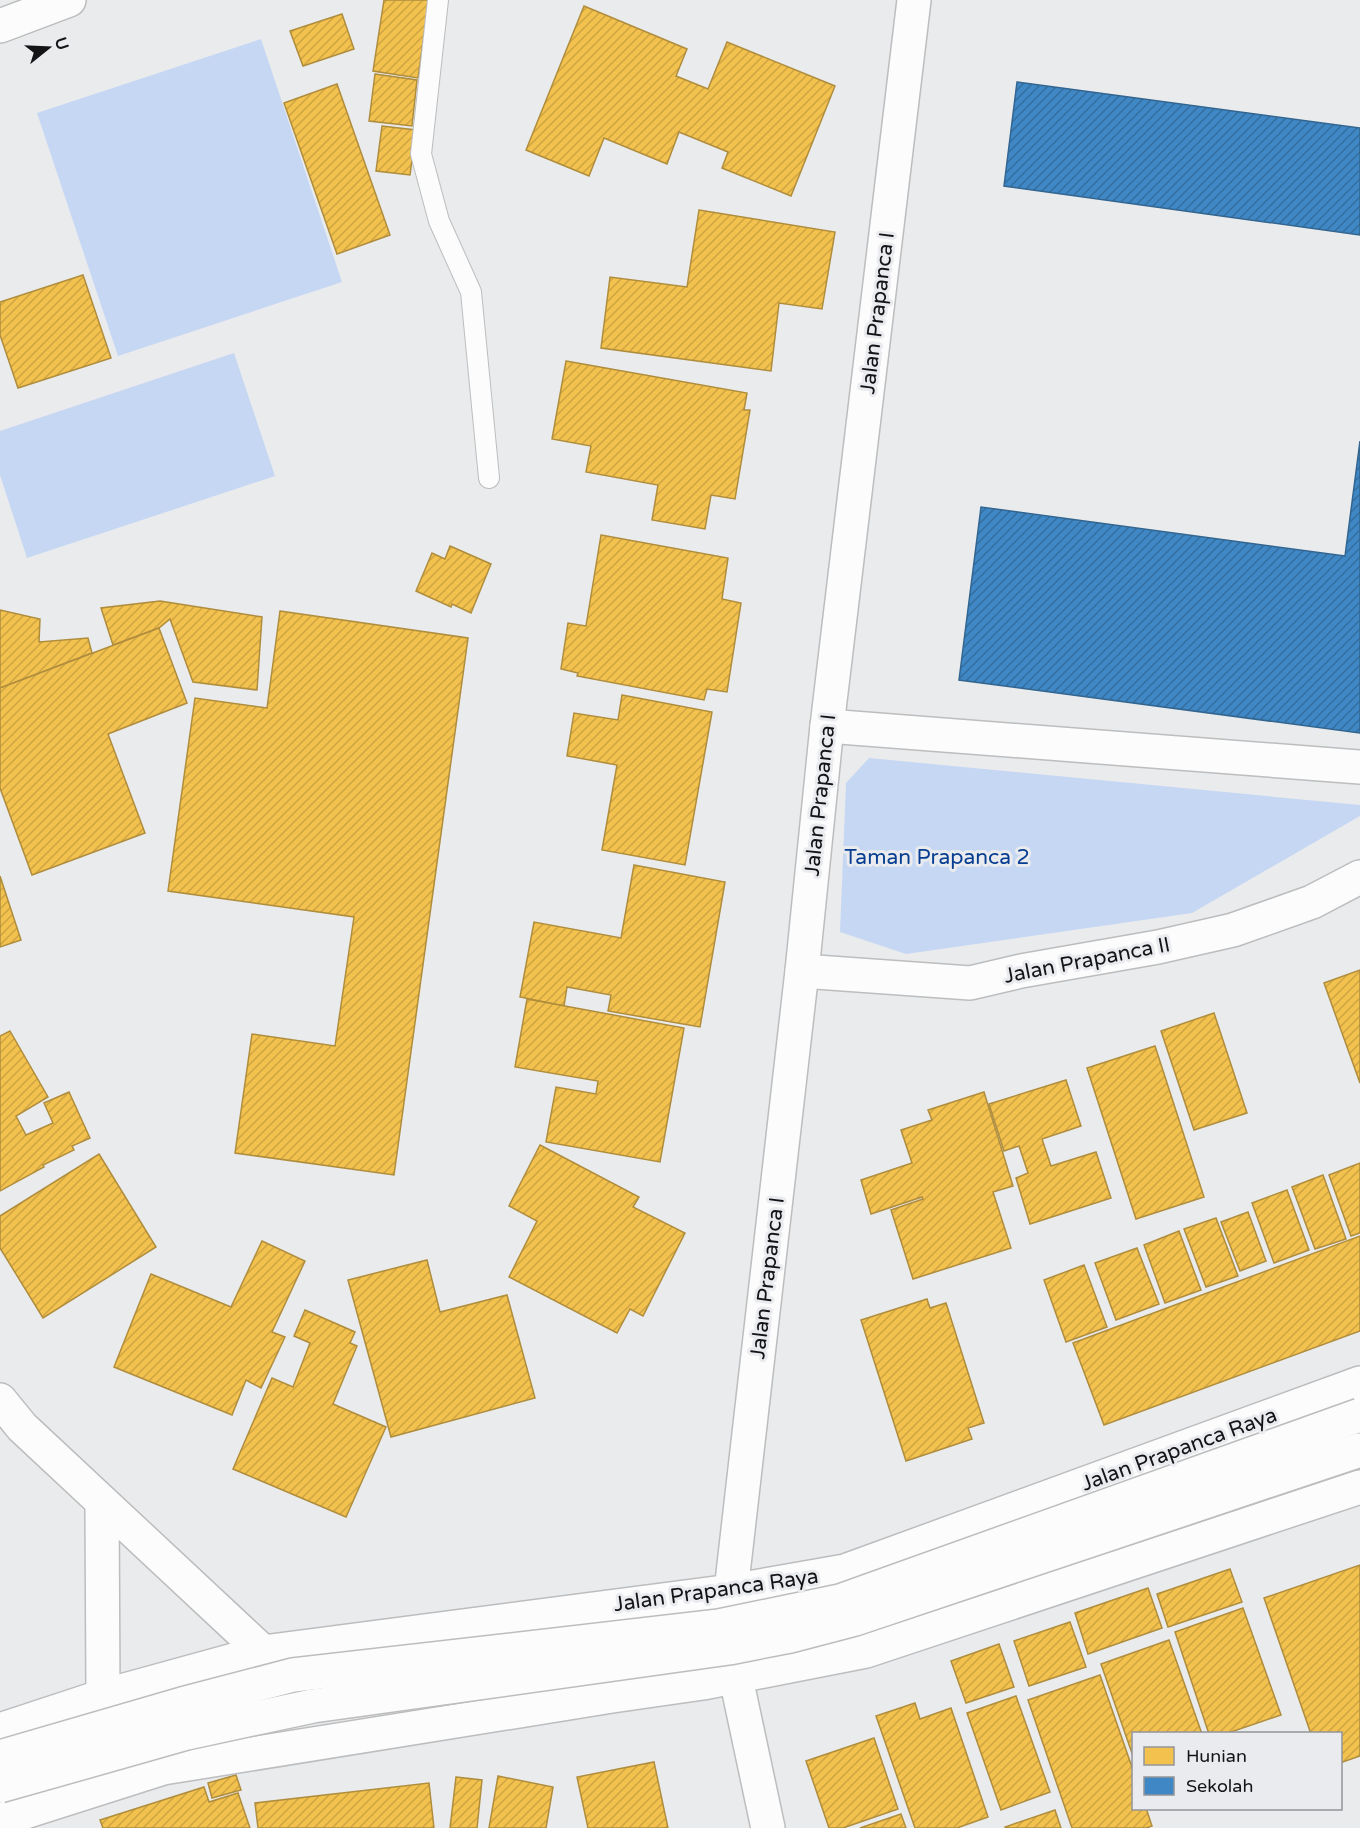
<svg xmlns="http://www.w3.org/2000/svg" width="1360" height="1828" font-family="'Varela Round',sans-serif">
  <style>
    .park { fill: #c6d7f3 }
    .homes { fill: url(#homes-hatch); stroke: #af8d3d; stroke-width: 1.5 }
    .schools { fill: url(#schools-hatch); stroke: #326590; stroke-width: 1.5 }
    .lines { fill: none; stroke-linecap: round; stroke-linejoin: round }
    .service-casing { stroke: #bcbdbe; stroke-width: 22 }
    .minor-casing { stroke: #bcbdbe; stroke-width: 36 }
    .tertiary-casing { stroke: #bcbdbe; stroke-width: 36 }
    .primary-casing { stroke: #bcbdbe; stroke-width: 36 }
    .service { stroke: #fcfcfc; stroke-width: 20 }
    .minor { stroke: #fcfcfc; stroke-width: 33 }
    .tertiary { stroke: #fcfcfc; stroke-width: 33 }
    .primary { stroke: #fcfcfc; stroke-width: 33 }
    .primary-bridge-casing { stroke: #bcbdbe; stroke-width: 36; stroke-linecap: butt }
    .primary-bridge { stroke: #fcfcfc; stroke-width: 33 }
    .labels { text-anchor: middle; stroke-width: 6; stroke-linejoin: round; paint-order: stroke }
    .street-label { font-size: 21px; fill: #141416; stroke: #e9ebee }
    .park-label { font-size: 21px; fill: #073e92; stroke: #e9ebee }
  </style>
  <defs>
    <pattern id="homes-hatch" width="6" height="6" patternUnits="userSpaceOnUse" patternTransform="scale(1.5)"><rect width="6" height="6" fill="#f2c14e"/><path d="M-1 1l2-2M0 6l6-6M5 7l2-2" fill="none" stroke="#cfa543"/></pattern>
    <pattern id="schools-hatch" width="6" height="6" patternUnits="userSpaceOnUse" patternTransform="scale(1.5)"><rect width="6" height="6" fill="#3f88c5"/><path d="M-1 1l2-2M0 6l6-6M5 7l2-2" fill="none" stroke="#346e9f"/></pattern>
  </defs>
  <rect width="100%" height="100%" fill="#eaebed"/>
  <g class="park">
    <path d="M 261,39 L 342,282 L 118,356 L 37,113 Z"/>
    <path d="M 234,353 L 275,476 L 27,558 L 0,475 L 0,431 Z"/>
    <path d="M 869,758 L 1360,805 L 1360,816 L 1192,913 L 906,954 L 840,932 L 846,783 Z"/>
  </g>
  <g class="homes">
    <path d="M 384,0 L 429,0 L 418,78 L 373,71 Z"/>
    <path d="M 584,6 L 687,49 L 676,76 L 708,89 L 727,42 L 835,86 L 791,196 L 722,168 L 728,152 L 679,132 L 667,164 L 604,138 L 589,176 L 526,150 Z"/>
    <path d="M 342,14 L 354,49 L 303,66 L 290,31 Z"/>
    <path d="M 375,74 L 417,80 L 412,126 L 369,121 Z"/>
    <path d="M 337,84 L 390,235 L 337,254 L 284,103 Z"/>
    <path d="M 382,126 L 416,130 L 410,175 L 376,171 Z"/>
    <path d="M 699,210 L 835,232 L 822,309 L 779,303 L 771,371 L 601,348 L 610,277 L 687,287 Z"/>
    <path d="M 83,275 L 111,358 L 18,388 L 0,335 L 0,302 Z"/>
    <path d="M 566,361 L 747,393 L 744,410 L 750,410 L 735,499 L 711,495 L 705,529 L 652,520 L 658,485 L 586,472 L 591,446 L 552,439 Z"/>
    <path d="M 601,535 L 728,558 L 722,599 L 741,603 L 727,692 L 707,689 L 704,700 L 577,676 L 578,673 L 561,669 L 568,623 L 586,626 Z"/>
    <path d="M 450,546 L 491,564 L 471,613 L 452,604 L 451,607 L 416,591 L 432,553 L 445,559 Z"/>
    <path d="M 160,601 L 262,617 L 257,690 L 193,682 L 170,619 L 159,628 L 113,645 L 101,608 Z"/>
    <path d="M 0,610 L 40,619 L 39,642 L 88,638 L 92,653 L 0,688 Z"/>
    <path d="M 280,611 L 468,638 L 394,1175 L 235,1153 L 252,1034 L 335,1046 L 354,917 L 168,891 L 195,698 L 267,708 Z"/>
    <path d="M 159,628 L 187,703 L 108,734 L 145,833 L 32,875 L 0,788 L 0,688 Z"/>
    <path d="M 622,695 L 712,712 L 685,865 L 602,850 L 617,765 L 567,756 L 574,713 L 618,720 Z"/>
    <path d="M 634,865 L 725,882 L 700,1027 L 608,1011 L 611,995 L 567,987 L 564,1006 L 520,997 L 534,922 L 621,938 Z"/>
    <path d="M 0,876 L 21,940 L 0,947 Z"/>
    <path d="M 1360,970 L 1360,1083 L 1324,983 Z"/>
    <path d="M 527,999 L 684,1028 L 660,1162 L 546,1142 L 556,1087 L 596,1094 L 598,1081 L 515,1067 Z"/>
    <path d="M 1214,1013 L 1247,1113 L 1194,1130 L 1161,1031 Z"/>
    <path d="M 10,1031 L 48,1097 L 16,1116 L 26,1135 L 53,1123 L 44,1103 L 69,1092 L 90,1138 L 72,1146 L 74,1150 L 43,1165 L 44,1167 L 0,1191 L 0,1036 Z"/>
    <path d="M 1155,1046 L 1204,1197 L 1136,1219 L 1087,1068 Z"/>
    <path d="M 1066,1080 L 1081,1126 L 1042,1139 L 1051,1166 L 1096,1152 L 1111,1198 L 1030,1224 L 1016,1178 L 1028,1173 L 1019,1146 L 1004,1151 L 989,1104 Z"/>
    <path d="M 984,1092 L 1013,1186 L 993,1192 L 1011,1248 L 913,1279 L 891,1210 L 923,1199 L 922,1197 L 871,1214 L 861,1180 L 912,1163 L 901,1130 L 932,1120 L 928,1110 Z"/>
    <path d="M 540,1145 L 639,1197 L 633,1207 L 685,1233 L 643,1316 L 630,1309 L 617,1333 L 509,1277 L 537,1221 L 509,1206 Z"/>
    <path d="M 99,1154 L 156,1247 L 43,1318 L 0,1248 L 0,1216 Z"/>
    <path d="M 1360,1163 L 1360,1233 L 1351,1236 L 1329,1175 Z"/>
    <path d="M 1323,1175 L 1346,1239 L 1315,1249 L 1292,1187 Z"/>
    <path d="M 1287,1190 L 1309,1250 L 1274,1263 L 1252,1203 Z"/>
    <path d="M 1248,1212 L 1266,1261 L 1240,1271 L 1221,1222 Z"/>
    <path d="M 1216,1218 L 1238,1276 L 1206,1287 L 1184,1229 Z"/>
    <path d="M 1179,1231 L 1201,1290 L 1165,1303 L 1144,1245 Z"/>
    <path d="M 1360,1236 L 1360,1331 L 1104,1425 L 1073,1343 Z"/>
    <path d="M 262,1241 L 305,1261 L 272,1332 L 285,1337 L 261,1388 L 246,1380 L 232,1415 L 114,1367 L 151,1274 L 231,1307 Z"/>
    <path d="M 1137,1248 L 1159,1304 L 1116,1320 L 1095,1263 Z"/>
    <path d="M 427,1260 L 440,1312 L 507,1295 L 535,1398 L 391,1437 L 348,1280 Z"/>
    <path d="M 1084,1265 L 1107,1327 L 1066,1342 L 1044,1280 Z"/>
    <path d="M 927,1299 L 930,1308 L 946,1303 L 984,1423 L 968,1428 L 972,1439 L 906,1461 L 861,1320 Z"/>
    <path d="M 305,1310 L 355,1332 L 350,1343 L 357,1346 L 333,1404 L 386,1427 L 346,1517 L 233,1469 L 272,1378 L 293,1387 L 310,1343 L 294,1336 Z"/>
    <path d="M 1360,1565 L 1360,1756 L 1340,1763 L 1340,1734 L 1311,1734 L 1264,1598 Z"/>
    <path d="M 1230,1569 L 1242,1602 L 1168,1627 L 1157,1594 Z"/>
    <path d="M 1148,1588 L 1162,1628 L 1088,1654 L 1075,1613 Z"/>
    <path d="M 1243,1608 L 1281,1715 L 1225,1734 L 1209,1734 L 1175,1632 Z"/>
    <path d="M 1070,1622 L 1086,1667 L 1029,1686 L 1014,1641 Z"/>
    <path d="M 1169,1640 L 1202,1734 L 1134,1734 L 1134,1759 L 1101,1664 Z"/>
    <path d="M 999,1644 L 1014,1687 L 966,1703 L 951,1661 Z"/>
    <path d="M 1100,1675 L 1134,1773 L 1134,1808 L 1146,1808 L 1152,1826 L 1146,1828 L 1072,1828 L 1028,1700 Z"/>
    <path d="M 1016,1696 L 1050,1792 L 1001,1810 L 967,1713 Z"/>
    <path d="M 915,1703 L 920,1719 L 951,1708 L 988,1817 L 957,1828 L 915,1828 L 876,1716 Z"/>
    <path d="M 874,1738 L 898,1809 L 843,1828 L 829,1828 L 806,1761 Z"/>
    <path d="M 654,1762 L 668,1828 L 588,1828 L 577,1777 Z"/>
    <path d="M 236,1775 L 241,1790 L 212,1798 L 208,1783 Z"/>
    <path d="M 498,1776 L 553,1787 L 546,1828 L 489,1828 Z"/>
    <path d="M 456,1777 L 482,1780 L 477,1828 L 450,1828 Z"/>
    <path d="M 429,1783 L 434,1828 L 258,1828 L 255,1803 Z"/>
    <path d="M 204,1787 L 209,1802 L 238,1793 L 250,1828 L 103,1828 L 100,1820 Z"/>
    <path d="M 1055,1810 L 1061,1828 L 1006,1828 L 1005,1827 Z"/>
    <path d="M 901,1814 L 906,1828 L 860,1828 Z"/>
  </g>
  <g class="schools">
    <path d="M 1017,82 L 1360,128 L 1360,235 L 1004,186 Z"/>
    <path d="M 1360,441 L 1360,733 L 959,680 L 981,507 L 1345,556 Z"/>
  </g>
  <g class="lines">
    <g class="service-casing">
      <path id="service" d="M 438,0 L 421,154 L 439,221 L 471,292 L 489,478"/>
    </g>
    <g class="minor-casing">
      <g id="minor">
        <path d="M 0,26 L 69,0"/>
        <path d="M 827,726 L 1360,767"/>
        <path d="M 802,971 L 970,983 L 1021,971 L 1158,947 L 1233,930 L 1312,902 L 1360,877"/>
        <path d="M 0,1400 L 22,1427 L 263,1652"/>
        <path d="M 102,1502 L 103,1696"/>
        <path d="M 731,1591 L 802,971 L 827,726 L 914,0"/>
      </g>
    </g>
    <g class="tertiary-casing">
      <path id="tertiary" d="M 734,1647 L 736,1678 L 768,1828"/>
    </g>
    <g class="primary-casing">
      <g id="primary">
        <path d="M 0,1730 L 103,1696 L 263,1652 L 731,1591 L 845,1571 L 1360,1383"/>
        <path d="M 0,1820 L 163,1768 L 612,1696 L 703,1683 L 866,1651 L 1360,1487"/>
      </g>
    </g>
    <use href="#service" class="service"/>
    <use href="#minor" class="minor"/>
    <use href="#tertiary" class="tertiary"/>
    <use href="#primary" class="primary"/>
    <g class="primary-bridge-casing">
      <g id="primary-bridge">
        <path d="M 0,1757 L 182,1704 L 293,1675 L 719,1626 L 840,1601 L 1360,1415"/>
        <path d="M 0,1786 L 187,1733 L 313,1706 L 729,1648 L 790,1636 L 855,1619 L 1360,1450"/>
      </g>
    </g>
    <use href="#primary-bridge" class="primary-bridge"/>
  </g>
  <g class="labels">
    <g class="street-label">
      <text transform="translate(877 313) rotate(-83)" y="7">Jalan Prapanca I</text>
      <text transform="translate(820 795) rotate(-84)" y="7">Jalan Prapanca I</text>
      <text transform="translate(1087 960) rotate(-11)" y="7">Jalan Prapanca II</text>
      <text transform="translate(767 1278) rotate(-83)" y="7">Jalan Prapanca I</text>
      <text transform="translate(1179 1449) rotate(-20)" y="7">Jalan Prapanca Raya</text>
      <text transform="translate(716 1590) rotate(-8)" y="7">Jalan Prapanca Raya</text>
    </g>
    <g class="park-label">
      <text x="937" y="864">Taman Prapanca 2</text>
    </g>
  </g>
  <rect x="1132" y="1732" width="210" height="78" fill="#e9ebee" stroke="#949598" stroke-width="1.5"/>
  <rect x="1144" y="1747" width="30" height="18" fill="#f2c14e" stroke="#949598" stroke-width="1.5"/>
  <text x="1186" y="1762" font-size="18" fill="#141416">Hunian</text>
  <rect x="1144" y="1777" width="30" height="18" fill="#3f88c5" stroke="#949598" stroke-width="1.5"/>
  <text x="1186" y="1792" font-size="18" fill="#141416">Sekolah</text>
  <g transform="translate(48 48) rotate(72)" stroke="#e9ebee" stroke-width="4.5" paint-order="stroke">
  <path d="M0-4.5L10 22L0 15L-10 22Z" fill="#141416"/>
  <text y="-9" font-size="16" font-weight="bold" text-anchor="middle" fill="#141416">U</text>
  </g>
</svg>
